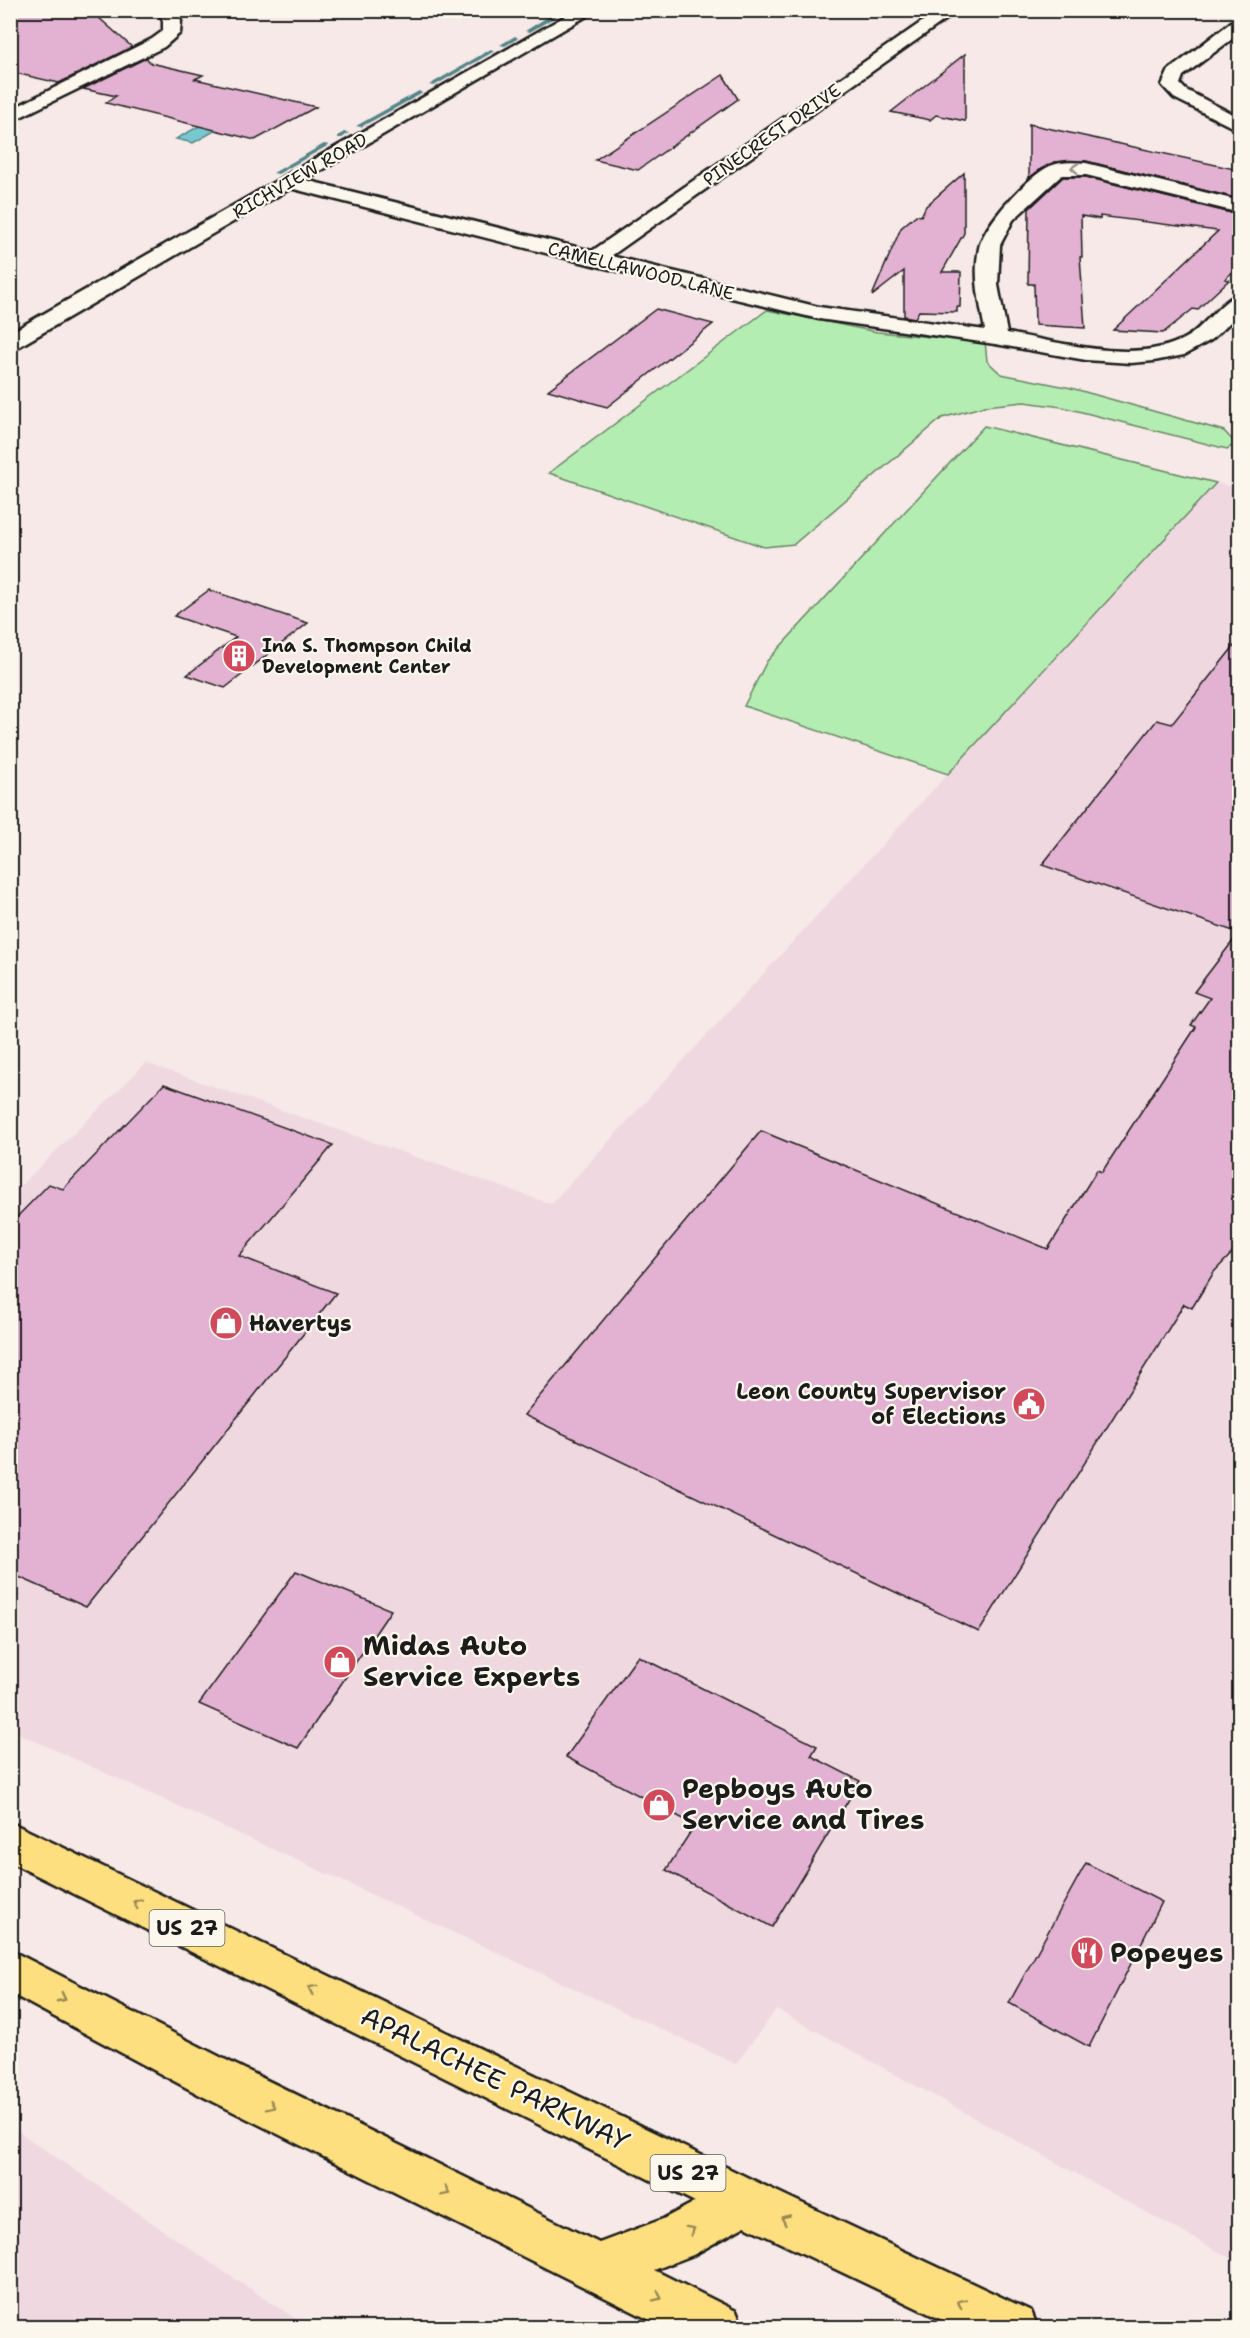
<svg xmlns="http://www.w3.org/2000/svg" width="1250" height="2338" font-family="'Shantell Sans',sans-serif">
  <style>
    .built { fill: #f0d8e1 }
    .green { fill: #b4edb1; stroke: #688466; stroke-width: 1.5 }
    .water { fill: #78c9cf; stroke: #538487; stroke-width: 1.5 }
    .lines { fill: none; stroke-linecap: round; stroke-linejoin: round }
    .stream { fill: #538487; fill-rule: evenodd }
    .building { fill: #e3b2d2; stroke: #1c1c1c; stroke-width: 1.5 }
    .minor-casing { stroke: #1c1c1c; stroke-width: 5 }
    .tertiary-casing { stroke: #1c1c1c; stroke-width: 5 }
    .primary-casing { stroke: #1c1c1c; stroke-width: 5 }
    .minor { fill: #fbf7ec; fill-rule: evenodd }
    .tertiary { fill: #fbf7ec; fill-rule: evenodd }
    .primary { fill: #fddf80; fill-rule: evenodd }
    .oneway { stroke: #97948e }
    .oneway2 { stroke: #988753 }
    .labels { text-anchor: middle; stroke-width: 4.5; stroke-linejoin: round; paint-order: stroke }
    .far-street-label { font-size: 18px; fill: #1c1c1c; stroke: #fbf7ec }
    .far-poi-label { font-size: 18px; font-weight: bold; fill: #1c1c1c; stroke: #fbf7ec; text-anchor: start }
    .shield { fill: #fbf7ec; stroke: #5f5e5a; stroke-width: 1.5 }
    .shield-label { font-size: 21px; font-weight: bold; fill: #1c1c1c }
    .poi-label { font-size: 22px; font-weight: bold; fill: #1c1c1c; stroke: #fbf7ec; text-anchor: start }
    .near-poi-label { font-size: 27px; font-weight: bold; fill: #1c1c1c; stroke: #fbf7ec; text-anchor: start }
    .near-street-label { font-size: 27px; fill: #1c1c1c; stroke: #fbf7ec }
  </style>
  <rect width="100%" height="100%" fill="#f6e9e7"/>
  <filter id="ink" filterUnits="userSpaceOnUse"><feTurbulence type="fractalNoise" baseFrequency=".0167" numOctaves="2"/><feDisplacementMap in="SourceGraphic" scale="12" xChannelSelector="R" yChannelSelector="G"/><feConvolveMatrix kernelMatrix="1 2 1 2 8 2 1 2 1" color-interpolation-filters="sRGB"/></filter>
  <g filter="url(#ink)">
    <g class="built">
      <path d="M 1216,483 L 1239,489 L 1239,2263 L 776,2009 L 736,2064 L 358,1888 L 11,1730 L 10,1189 L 15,1191 L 146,1063 L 551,1204 Z"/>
      <path d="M 10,2126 L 223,2271 L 308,2327 L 11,2327 Z"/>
    </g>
    <g class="green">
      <path d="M 767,310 L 877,332 L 985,342 L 987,361 L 1001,374 L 1071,388 L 1224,431 L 1236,444 L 1227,449 L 1062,407 L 1024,402 L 985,406 L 942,418 L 794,544 L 764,547 L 549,473 Z"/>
      <path d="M 984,426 L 1216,483 L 948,774 L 744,706 L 767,661 Z"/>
    </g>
    <path class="water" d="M 201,125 L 218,129 L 193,143 L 176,139 Z"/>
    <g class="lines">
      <g class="stream">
        <path d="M 559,10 L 567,10 L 530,32 L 525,31 Z"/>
        <path d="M 515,36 L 518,38 L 517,39 L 505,46 L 500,45 Z"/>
        <path d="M 491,49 L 494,51 L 493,52 L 434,86 L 429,85 Z"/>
        <path d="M 419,91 L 422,93 L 421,94 L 361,127 L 356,126 Z"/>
        <path d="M 344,132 L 349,133 L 342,138 L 338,138 L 338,136 Z"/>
        <path d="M 324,144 L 329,145 L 278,174 L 273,173 Z"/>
      </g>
    </g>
    <g class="building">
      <path d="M 10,10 L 90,10 L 132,47 L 59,83 L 10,72 Z"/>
      <path d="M 965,54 L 965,121 L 936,115 L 930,120 L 891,112 Z"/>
      <path d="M 146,58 L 151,63 L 203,75 L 195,79 L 316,107 L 255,140 L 106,103 L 116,96 L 83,89 Z"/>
      <path d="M 723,75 L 738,99 L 638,170 L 595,160 Z"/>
      <path d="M 1029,124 L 1239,170 L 1239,199 L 1086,161 L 1054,162 L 1029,178 Z"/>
      <path d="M 964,173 L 964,233 L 942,272 L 961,272 L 960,307 L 957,307 L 957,312 L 919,311 L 915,318 L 904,316 L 904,271 L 872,296 L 901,228 L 916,215 L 921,216 L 926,206 Z"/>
      <path d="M 1063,177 L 1086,177 L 1239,215 L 1239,266 L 1225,279 L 1229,280 L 1197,310 L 1193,309 L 1163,333 L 1113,330 L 1218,231 L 1100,216 L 1100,219 L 1081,216 L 1082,257 L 1080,257 L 1085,328 L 1035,325 L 1034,284 L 1028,284 L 1029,209 Z"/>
      <path d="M 656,309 L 713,324 L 607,407 L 548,390 Z"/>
      <path d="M 209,590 L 308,623 L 225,688 L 187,675 L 236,637 L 174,616 Z"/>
      <path d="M 1239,640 L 1239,933 L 1042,865 L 1157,720 L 1172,724 Z"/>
      <path d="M 1239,933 L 1239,1246 L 1214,1272 L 1192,1308 L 1184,1304 L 979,1632 L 524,1415 L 761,1131 L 1048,1249 L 1097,1170 L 1102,1172 L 1196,1027 L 1191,1025 L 1210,998 L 1194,992 Z"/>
      <path d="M 164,1084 L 333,1145 L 239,1256 L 336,1293 L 86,1607 L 10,1573 L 10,1224 L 49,1184 L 63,1189 Z"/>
      <path d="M 296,1571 L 391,1610 L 298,1748 L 199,1704 Z"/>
      <path d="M 638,1656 L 817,1746 L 811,1756 L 860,1781 L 772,1927 L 666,1870 L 695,1825 L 566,1757 Z"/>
      <path d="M 1086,1863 L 1162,1902 L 1089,2047 L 1009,2003 Z"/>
    </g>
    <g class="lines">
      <g class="minor-casing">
        <g id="minor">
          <path d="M 158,10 L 175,10 L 181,21 L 180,33 L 164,47 L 10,122 L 10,110 L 152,39 L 163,31 L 163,21 Z"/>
          <path d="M 939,10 L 959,10 L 611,256 L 819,307 L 985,330 C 980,303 973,276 979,248 C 984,224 1028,176 1050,166 C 1062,161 1074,162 1086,163 L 1240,201 L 1240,213 L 1086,175 L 1062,175 L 1013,220 L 1000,245 L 998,285 L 1007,333 C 1060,342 1138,366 1187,337 C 1204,327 1223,298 1240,294 L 1240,313 L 1211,340 L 1184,355 L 1154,361 L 1131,363 L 1086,360 L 995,344 L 819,319 L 593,265 L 282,186 L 279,182 L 282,178 L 289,176 L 592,251 Z"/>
          <path d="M 1240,19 L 1240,33 L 1183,76 L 1180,84 L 1186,90 L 1240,118 L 1240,131 L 1174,98 L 1162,85 L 1169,70 L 1234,20 Z"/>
        </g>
      </g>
      <g class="tertiary-casing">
        <path id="tertiary" d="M 576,10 L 597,10 L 18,347 L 10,348 L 10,333 Z"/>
      </g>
      <g class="primary-casing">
        <path id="primary" d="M 10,1822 L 761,2184 L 1031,2311 L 1038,2328 L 959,2328 L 745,2226 L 693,2255 L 654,2270 L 736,2311 L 743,2328 L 666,2328 L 202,2096 L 10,1993 L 10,1950 L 234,2064 L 599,2243 L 663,2219 L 695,2202 L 10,1862 Z"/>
      </g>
      <use href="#minor" class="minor"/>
      <use href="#tertiary" class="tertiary"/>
      <use href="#primary" class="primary"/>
    </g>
    <defs><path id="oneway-chevron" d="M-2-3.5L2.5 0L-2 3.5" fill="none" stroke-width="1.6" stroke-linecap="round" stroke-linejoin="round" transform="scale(1.5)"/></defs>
    <use class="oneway" href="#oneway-chevron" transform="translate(1075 168) rotate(-176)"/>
    <g class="oneway2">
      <use href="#oneway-chevron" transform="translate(137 1903) rotate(-154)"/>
      <use href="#oneway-chevron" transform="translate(312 1989) rotate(-154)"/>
      <use href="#oneway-chevron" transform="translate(62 1998) rotate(28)"/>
      <use href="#oneway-chevron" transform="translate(271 2106) rotate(26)"/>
      <use href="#oneway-chevron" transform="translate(446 2192) rotate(26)"/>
      <use href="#oneway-chevron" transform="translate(785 2219) rotate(-155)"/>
      <use href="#oneway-chevron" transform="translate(691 2230) rotate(-29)"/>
      <use href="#oneway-chevron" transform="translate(658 2297) rotate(26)"/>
      <use href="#oneway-chevron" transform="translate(961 2303) rotate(-155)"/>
    </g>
  </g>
  <defs>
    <g id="building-disc" transform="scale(1.725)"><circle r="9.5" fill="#d1495b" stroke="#fbf7ec"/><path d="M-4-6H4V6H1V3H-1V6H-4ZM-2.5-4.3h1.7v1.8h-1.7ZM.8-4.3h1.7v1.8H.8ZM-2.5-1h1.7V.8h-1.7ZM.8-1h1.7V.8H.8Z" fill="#fff"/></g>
    <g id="shop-disc" transform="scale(1.725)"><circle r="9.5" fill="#d1495b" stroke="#fbf7ec"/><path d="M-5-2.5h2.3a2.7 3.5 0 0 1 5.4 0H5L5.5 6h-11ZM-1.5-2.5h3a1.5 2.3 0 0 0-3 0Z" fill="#fff"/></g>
    <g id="civic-disc" transform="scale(1.725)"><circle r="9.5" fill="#d1495b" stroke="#fbf7ec"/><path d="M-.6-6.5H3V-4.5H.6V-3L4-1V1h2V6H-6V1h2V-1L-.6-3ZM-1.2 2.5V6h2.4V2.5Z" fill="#fff"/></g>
    <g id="restaurant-disc" transform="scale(1.725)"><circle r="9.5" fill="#d1495b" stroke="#fbf7ec"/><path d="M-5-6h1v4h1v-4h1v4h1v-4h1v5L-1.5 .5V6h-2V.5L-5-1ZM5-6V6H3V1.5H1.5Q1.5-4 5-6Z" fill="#fff"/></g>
  </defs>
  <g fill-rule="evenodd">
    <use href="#building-disc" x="239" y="656"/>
    <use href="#shop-disc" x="226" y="1323"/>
    <use href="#civic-disc" x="1029" y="1404"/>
    <use href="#shop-disc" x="340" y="1662"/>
    <use href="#shop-disc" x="659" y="1805"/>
    <use href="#restaurant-disc" x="1087" y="1953"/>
  </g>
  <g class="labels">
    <g class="far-street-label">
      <text transform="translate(772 135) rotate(-35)" y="6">PINECREST DRIVE</text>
      <text transform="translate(300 176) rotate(-30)" y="6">RICHVIEW ROAD</text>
      <text transform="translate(641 271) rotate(14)" y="6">CAMELLAWOOD LANE</text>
    </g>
    <g class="far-poi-label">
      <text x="262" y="652">Ina S. Thompson Child<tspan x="262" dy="21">Development Center</tspan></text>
    </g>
    <g class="shield">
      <rect x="149.5" y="1910" width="75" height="36" rx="4.5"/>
      <rect x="650.5" y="2155" width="75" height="36" rx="4.5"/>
    </g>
    <g class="shield-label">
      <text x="187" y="1935">US 27</text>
      <text x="688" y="2180">US 27</text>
    </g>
    <g class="poi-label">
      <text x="249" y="1331">Havertys</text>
      <text x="1006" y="1399" text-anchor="end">Leon County Supervisor<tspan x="1006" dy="25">of Elections</tspan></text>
    </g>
    <g class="near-poi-label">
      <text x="363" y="1655">Midas Auto<tspan x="363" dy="31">Service Experts</tspan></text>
      <text x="682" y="1798">Pepboys Auto<tspan x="682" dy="31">Service and Tires</tspan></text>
      <text x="1110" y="1962">Popeyes</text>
    </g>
    <g class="near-street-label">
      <text transform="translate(495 2079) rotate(26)" y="9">APALACHEE PARKWAY</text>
    </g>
  </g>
  <rect width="1250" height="2338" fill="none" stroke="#fbf7ec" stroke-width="36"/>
  <rect x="18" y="18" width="1214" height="2302" fill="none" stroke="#1c1c1c" stroke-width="2" filter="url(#ink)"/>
</svg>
